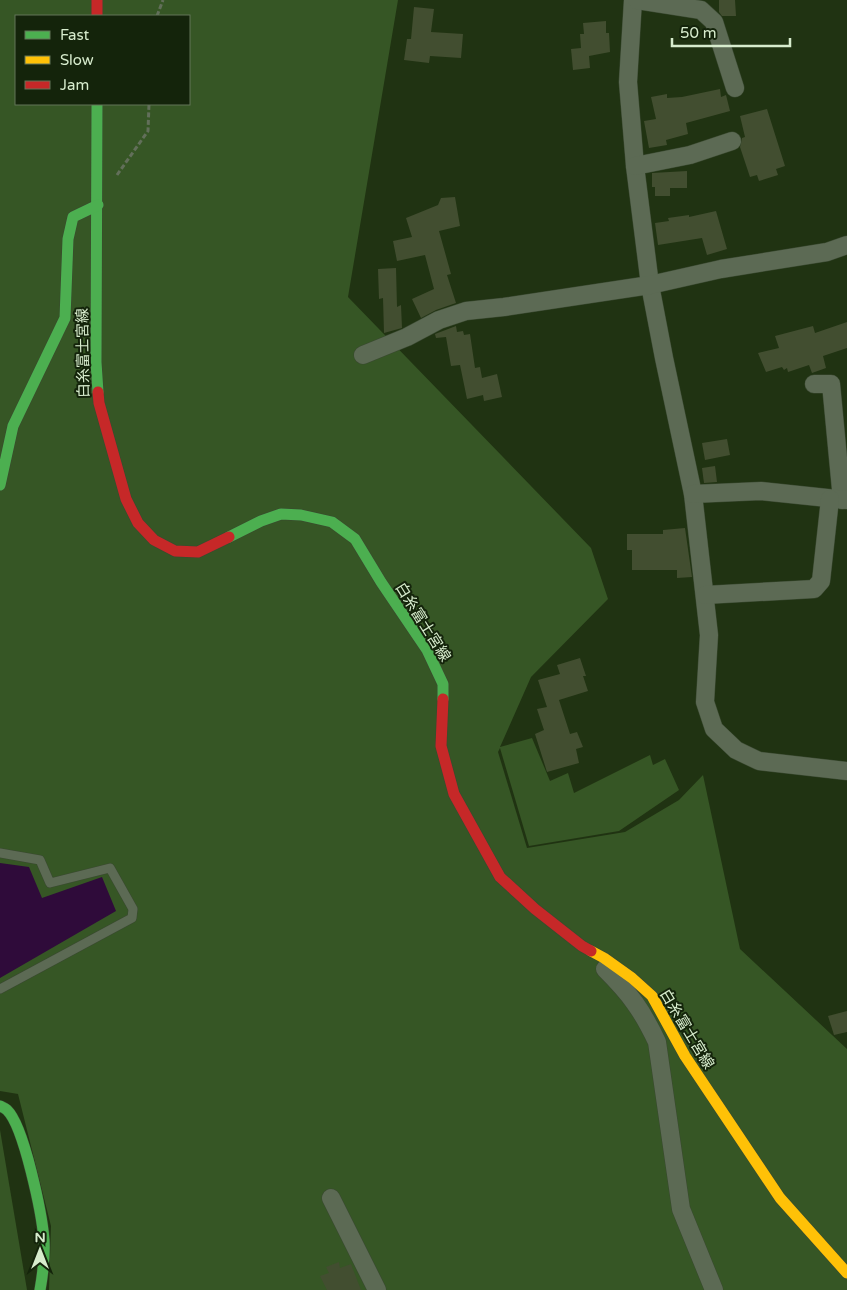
<svg xmlns="http://www.w3.org/2000/svg" width="847" height="1290" font-family="'Varela Round','Noto Sans JP',sans-serif">
  <style>
    .green { fill: #365625; fill-rule: evenodd }
    .water { fill: #2f0b3a }
    .building { fill: #424e30 }
    .lines { fill: none; stroke-linecap: round; stroke-linejoin: round }
    .lane-casing { stroke: #3a4931; stroke-width: 10 }
    .street-casing { stroke: #3a4931; stroke-width: 19 }
    .fast-casing { stroke: #3a4931; stroke-width: 12 }
    .slow-casing { stroke: #3a4931; stroke-width: 12 }
    .jam-casing { stroke: #3a4931; stroke-width: 12 }
    .path { stroke: #626f5a; stroke-width: 3; stroke-dasharray: 5 2.5; stroke-linecap: butt }
    .lane { stroke: #5c6a54; stroke-width: 9 }
    .street { stroke: #5c6a54; stroke-width: 18 }
    .fast { stroke: #4caf50; stroke-width: 11 }
    .slow { stroke: #ffc107; stroke-width: 11 }
    .jam { stroke: #c62828; stroke-width: 11 }
    .labels { text-anchor: middle; stroke-width: 4; stroke-linejoin: round; paint-order: stroke }
    .street-label { font-size: 15px; fill: #d7eccd; stroke: #14240b }
  </style>
  <rect width="100%" height="100%" fill="#203312"/>
  <g class="green">
    <path d="M 0,0 L 398,0 L 348,297 L 591,548 L 608,599 L 531,677 L 500,747 L 532,738 L 550,781 L 568,773 L 574,793 L 650,755 L 653,765 L 665,759 L 679,790 L 619,831 L 529,846 L 500,748 L 498,752 L 527,848 L 625,832 L 679,800 L 703,775 L 740,949 L 847,1049 L 847,1290 L 49,1290 L 51,1226 L 18,1094 L 0,1091 ZM 16,16 L 189,16 L 189,104 L 16,104 Z"/>
    <path d="M 0,1130 L 27,1290 L 0,1290 Z"/>
  </g>
  <path class="water" d="M 0,863 L 29,867 L 42,898 L 102,877 L 116,911 L 0,978 Z"/>
  <g class="building">
    <path d="M 719,0 L 735,0 L 736,16 L 722,16 L 719,12 Z"/>
    <path d="M 414,7 L 434,9 L 431,32 L 463,34 L 461,58 L 430,56 L 429,63 L 404,60 L 407,39 L 411,39 Z"/>
    <path d="M 606,21 L 606,33 L 609,33 L 610,52 L 589,56 L 590,68 L 573,70 L 571,49 L 581,48 L 580,34 L 584,34 L 583,23 Z"/>
    <path d="M 720,89 L 721,97 L 726,95 L 730,111 L 686,123 L 688,134 L 666,140 L 667,145 L 649,148 L 644,121 L 656,119 L 651,97 L 667,94 L 667,98 L 682,97 Z"/>
    <path d="M 767,109 L 785,166 L 776,169 L 778,175 L 759,181 L 757,175 L 750,177 L 740,147 L 742,138 L 745,137 L 740,116 Z"/>
    <path d="M 687,171 L 687,188 L 670,188 L 670,196 L 655,196 L 655,187 L 652,187 L 652,173 Z"/>
    <path d="M 455,197 L 460,226 L 439,231 L 451,274 L 447,275 L 456,303 L 436,310 L 421,318 L 412,299 L 434,289 L 425,255 L 397,261 L 393,241 L 412,237 L 406,218 L 438,205 L 441,198 Z"/>
    <path d="M 716,211 L 727,249 L 707,255 L 702,238 L 658,245 L 655,223 L 669,221 L 668,218 L 689,215 L 689,217 Z"/>
    <path d="M 396,268 L 397,307 L 401,305 L 402,328 L 384,333 L 383,298 L 379,299 L 378,269 Z"/>
    <path d="M 847,322 L 847,348 L 823,356 L 826,368 L 812,373 L 809,365 L 788,372 L 787,368 L 784,370 L 782,367 L 766,372 L 758,353 L 779,348 L 775,336 L 813,326 L 815,333 Z"/>
    <path d="M 456,326 L 457,332 L 463,331 L 464,335 L 470,334 L 475,368 L 480,367 L 482,378 L 497,374 L 502,397 L 484,401 L 483,395 L 467,399 L 460,365 L 451,366 L 446,337 L 436,338 L 435,334 Z"/>
    <path d="M 727,439 L 730,455 L 705,460 L 702,443 Z"/>
    <path d="M 715,466 L 717,482 L 704,483 L 702,468 Z"/>
    <path d="M 685,528 L 692,577 L 677,578 L 677,570 L 632,570 L 632,550 L 627,550 L 627,534 L 663,534 L 663,530 Z"/>
    <path d="M 580,658 L 586,676 L 583,676 L 588,691 L 559,700 L 570,734 L 577,732 L 583,747 L 576,749 L 579,763 L 547,772 L 535,734 L 544,730 L 537,709 L 547,707 L 538,680 L 560,674 L 557,665 Z"/>
    <path d="M 847,1011 L 847,1032 L 834,1035 L 828,1016 Z"/>
    <path d="M 339,1262 L 340,1268 L 351,1264 L 361,1290 L 327,1290 L 320,1276 L 329,1273 L 326,1267 Z"/>
  </g>
  <g class="lines">
    <g class="lane-casing">
      <path id="lane" d="M 0,853 L 40,860 L 50,883 L 110,868 L 133,909 L 132,918 L 0,989"/>
    </g>
    <g class="street-casing">
      <g id="street">
        <path d="M 633,0 L 628,82 L 635,166 L 650,285 L 664,358 L 693,494 L 709,635 L 705,702 L 714,729 L 736,750 L 759,761 L 847,771"/>
        <path d="M 637,0 L 701,10 L 714,22 L 735,88"/>
        <path d="M 635,166 L 690,155 L 732,141"/>
        <path d="M 363,355 L 407,337 L 439,320 L 466,311 L 504,307 L 650,285 L 721,269 L 827,252 L 847,245"/>
        <path d="M 814,384 L 831,384 L 842,500"/>
        <path d="M 693,494 L 761,491 L 847,500"/>
        <path d="M 705,595 L 814,589 L 821,581 L 830,499"/>
        <path d="M 605,969 C 630,994 642,1010 657,1042 L 681,1209 L 714,1290"/>
        <path d="M 331,1198 L 377,1290"/>
      </g>
    </g>
    <g class="fast-casing">
      <g id="fast">
        <path d="M 97,104 L 96,362 L 98,392"/>
        <path d="M 0,485 L 13,426 L 65,318 L 68,239 L 73,217 L 98,205"/>
        <path d="M 229,537 L 261,521 L 281,514 L 301,515 L 332,522 L 355,539 L 381,582 L 427,650 L 443,684 L 443,699"/>
        <path d="M 0,1106 C 2,1107 5,1108 7,1110 C 24,1126 42,1214 44,1240 C 45,1257 43,1273 40,1290"/>
      </g>
    </g>
    <g class="slow-casing">
      <path id="slow" d="M 591,951 L 604,958 L 632,978 L 652,996 L 685,1056 L 780,1198 L 847,1273"/>
    </g>
    <g class="jam-casing">
      <g id="jam">
        <path d="M 97,0 L 97,16"/>
        <path d="M 98,392 L 99,403 L 126,499 L 138,523 L 154,540 L 175,551 L 198,552 L 229,537"/>
        <path d="M 443,699 L 441,746 L 454,794 L 500,877 L 535,909 L 582,946 L 591,951"/>
      </g>
    </g>
    <g class="path">
      <path d="M 157,16 L 163,0"/>
      <path d="M 117,175 L 148,131 L 149,104"/>
    </g>
    <use href="#lane" class="lane"/>
    <use href="#street" class="street"/>
    <use href="#fast" class="fast"/>
    <use href="#slow" class="slow"/>
    <use href="#jam" class="jam"/>
  </g>
  <g class="labels">
    <g class="street-label">
      <text transform="translate(83 353) rotate(-91)" y="5">白糸富士宮線</text>
      <text transform="translate(423 622) rotate(58)" y="5">白糸富士宮線</text>
      <text transform="translate(687 1029) rotate(59)" y="5">白糸富士宮線</text>
    </g>
  </g>
  <rect x="15" y="15" width="175" height="90" fill="#14240b" stroke="#627459"/>
  <rect x="25" y="31" width="25" height="8" fill="#4caf50" stroke="#627459"/>
  <text x="60" y="40" font-size="15" fill="#d7eccd">Fast</text>
  <rect x="25" y="56" width="25" height="8" fill="#ffc107" stroke="#627459"/>
  <text x="60" y="65" font-size="15" fill="#d7eccd">Slow</text>
  <rect x="25" y="81" width="25" height="8" fill="#c62828" stroke="#627459"/>
  <text x="60" y="90" font-size="15" fill="#d7eccd">Jam</text>
  <g transform="translate(40 1250)" stroke="#14240b" stroke-width="4" paint-order="stroke">
  <path d="M0-4L9 19L0 12L-9 19Z" fill="#d7eccd"/>
  <text y="-8" font-size="14" font-weight="bold" text-anchor="middle" fill="#d7eccd">N</text>
  </g>
  <path d="M672 38v8h118v-8" fill="none" stroke="#d7eccd" stroke-width="2.5"/>
  <text x="680" y="38" font-size="15" fill="#d7eccd" stroke="#14240b" stroke-width="4" paint-order="stroke">50 m</text>
</svg>
